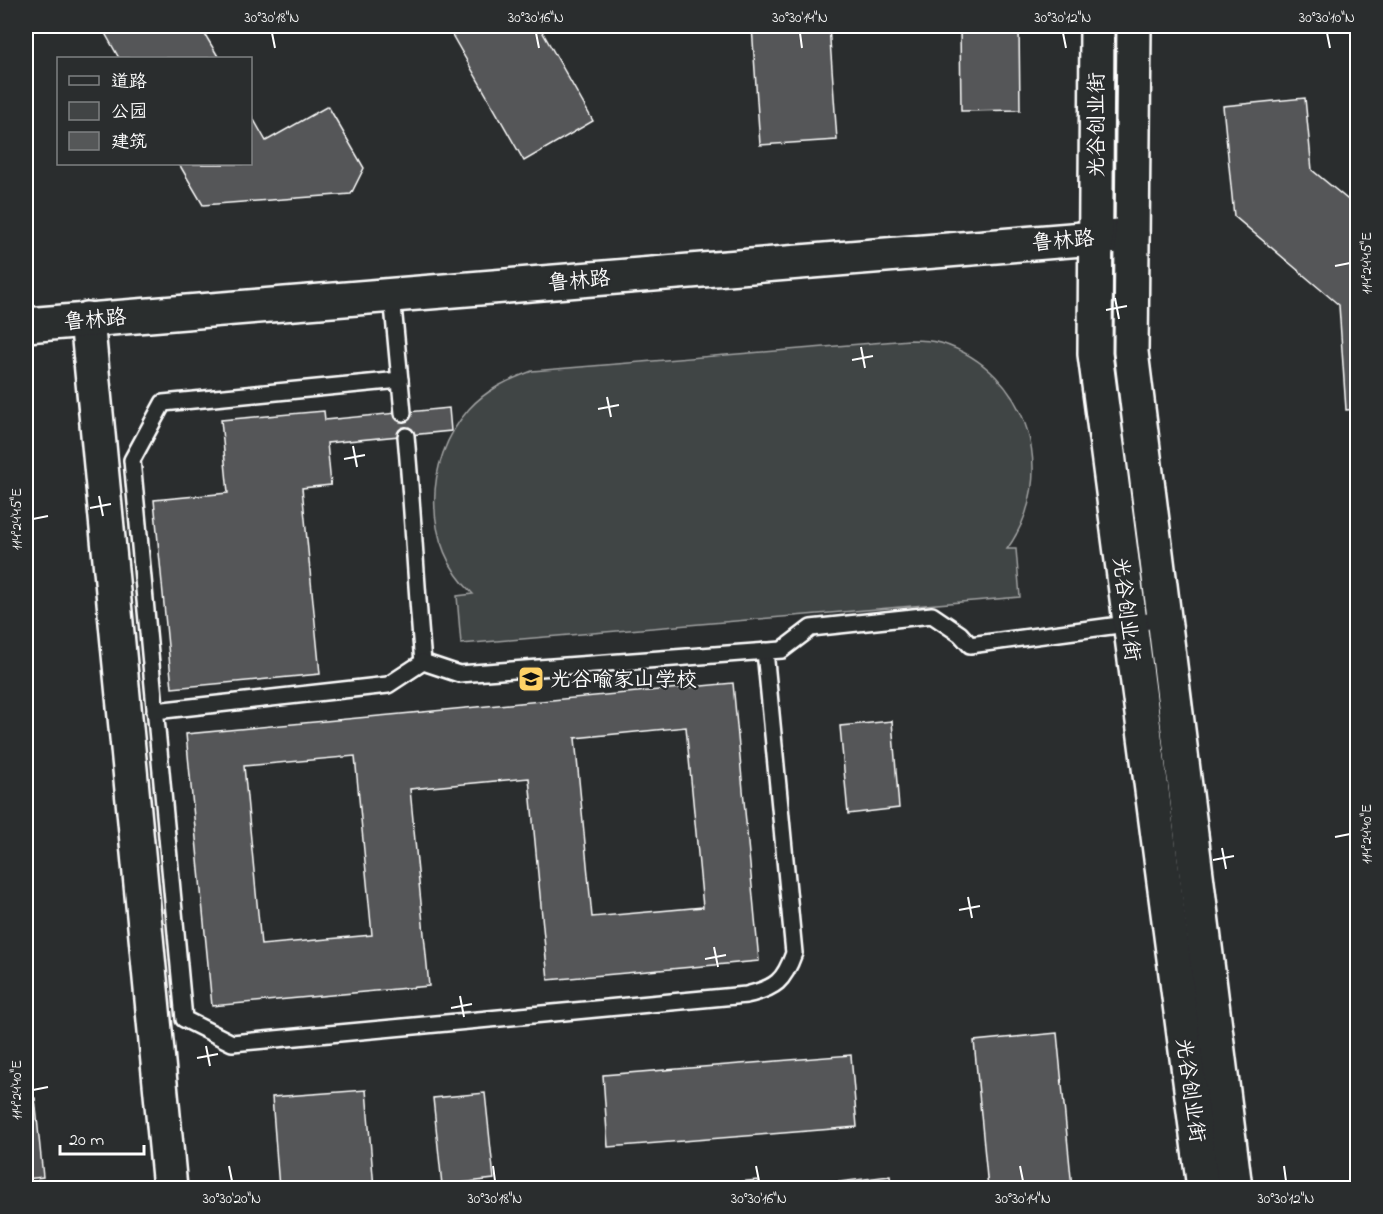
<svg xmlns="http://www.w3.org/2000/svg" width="1383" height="1214" font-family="'Indie Flower','LXGW WenKai TC',sans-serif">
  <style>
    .green { fill: #414445; stroke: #a0a2a2; stroke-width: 1.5 }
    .building { fill: #555758; stroke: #fff; stroke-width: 1.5; fill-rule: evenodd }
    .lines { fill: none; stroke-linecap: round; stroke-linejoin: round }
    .service-casing { stroke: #fff; stroke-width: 20 }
    .tertiary-casing { stroke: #fff; stroke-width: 38 }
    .secondary-casing { stroke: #fff; stroke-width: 38 }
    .service { stroke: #2a2d2e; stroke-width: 15 }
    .tertiary { stroke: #2a2d2e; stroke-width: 33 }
    .secondary { stroke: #2a2d2e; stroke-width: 33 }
    .ticks { fill: none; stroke: #fff; stroke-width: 2 }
    .labels { text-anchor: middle; stroke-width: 4.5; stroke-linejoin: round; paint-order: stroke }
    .street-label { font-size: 21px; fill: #fff; stroke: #2a2d2e }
    .poi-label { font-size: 21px; fill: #fff; stroke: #2a2d2e; text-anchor: start }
    .neatline { fill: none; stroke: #fff; stroke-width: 2 }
    .ticks-label { font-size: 15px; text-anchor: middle; fill: #fff }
  </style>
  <rect width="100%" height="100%" fill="#2a2d2e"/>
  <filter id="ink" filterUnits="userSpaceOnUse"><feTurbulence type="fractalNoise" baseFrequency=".0167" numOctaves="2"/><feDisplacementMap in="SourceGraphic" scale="12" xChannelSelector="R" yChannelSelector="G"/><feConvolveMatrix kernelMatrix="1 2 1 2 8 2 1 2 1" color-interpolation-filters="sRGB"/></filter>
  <g filter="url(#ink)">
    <path class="green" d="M 909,340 C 919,340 931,340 941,343 C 1029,371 1060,476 1007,549 L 1016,549 L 1020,597 L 461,644 L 457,596 L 473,594 C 422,546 423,461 469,409 C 486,390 508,380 532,371 Z"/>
    <g class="building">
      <path d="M 101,26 L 200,26 L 219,58 L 119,58 Z"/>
      <path d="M 447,26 L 539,26 L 593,121 L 524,161 Z"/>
      <path d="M 752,26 L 829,26 L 837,140 L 760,145 Z"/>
      <path d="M 960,26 L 1019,26 L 1020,110 L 961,111 Z"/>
      <path d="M 1305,98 L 1312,170 L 1358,208 L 1358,409 L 1346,410 L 1339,305 L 1234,216 L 1223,106 Z"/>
      <path d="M 328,106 L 364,168 L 351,194 L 203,205 L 179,164 L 250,164 L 250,113 L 266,141 Z"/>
      <path d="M 449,408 L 451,431 L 327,443 L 331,485 L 302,488 L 320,674 L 172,688 L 154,500 L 228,493 L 221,420 L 324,411 L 325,420 Z"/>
      <path d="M 733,683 L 759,961 L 548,980 L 529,778 L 410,789 L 429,986 L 212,1006 L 186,734 ZM 686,727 L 703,907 L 592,917 L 575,738 ZM 355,756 L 372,935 L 261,945 L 244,766 Z"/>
      <path d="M 892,721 L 899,808 L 848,814 L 840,726 Z"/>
      <path d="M 1057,1033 L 1072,1188 L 988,1188 L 974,1041 Z"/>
      <path d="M 851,1055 L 857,1127 L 608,1147 L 603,1075 Z"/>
      <path d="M 366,1090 L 374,1188 L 279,1188 L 272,1097 Z"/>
      <path d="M 485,1093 L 494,1179 L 442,1185 L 433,1098 Z"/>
      <path d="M 35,1098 L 43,1177 L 26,1179 L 26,1099 Z"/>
      <path d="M 890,1176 L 892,1188 L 822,1188 L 822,1184 Z"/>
      <path d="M 758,1180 L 759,1188 L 672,1188 Z"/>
    </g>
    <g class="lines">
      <g class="service-casing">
        <g id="service">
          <path d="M 392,295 L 403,413"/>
          <path d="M 400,380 L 163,403 L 132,460 L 184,1019 L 232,1043 L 746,995 C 776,988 784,981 794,953 L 765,651"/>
          <path d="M 406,436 C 413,511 416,587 423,662"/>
          <path d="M 155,711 L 388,685 L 423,662 L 459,674 L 782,650 L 811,628 L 932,615 L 960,634 L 970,645 L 1164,619"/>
        </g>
      </g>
      <g class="tertiary-casing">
        <g id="tertiary">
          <path d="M 87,319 L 170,1188"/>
          <path d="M 26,325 L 1132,235"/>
        </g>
      </g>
      <g class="secondary-casing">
        <g id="secondary">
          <path d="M 1097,26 L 1095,354 L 1204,1188"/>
          <path d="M 1134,26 L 1131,352 L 1235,1188"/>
        </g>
      </g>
      <use href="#service" class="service"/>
      <use href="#tertiary" class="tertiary"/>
      <use href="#secondary" class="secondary"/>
    </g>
  </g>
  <path class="ticks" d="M 272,33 L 275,48M 536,33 L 539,48M 800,33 L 802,48M 1063,33 L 1066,48M 1327,33 L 1330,48M 1335,266 L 1350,263M 1115,298 L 1119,319M 1106,310 L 1127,306M 861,347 L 865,368M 852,360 L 873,356M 607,397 L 611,417M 598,409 L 619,405M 353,446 L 357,467M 344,459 L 365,455M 99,496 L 103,516M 90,508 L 111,504M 33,519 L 48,516M 1335,837 L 1350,834M 1222,848 L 1226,869M 1213,860 L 1234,856M 968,897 L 972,918M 959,910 L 980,906M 714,947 L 718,967M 705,959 L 726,955M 460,996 L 464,1017M 451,1008 L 472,1004M 206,1046 L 210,1066M 197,1058 L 218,1054M 33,1090 L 48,1087M 229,1166 L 232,1181M 493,1166 L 495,1181M 756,1166 L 759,1181M 1020,1166 L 1023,1181M 1284,1166 L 1286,1181"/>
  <defs>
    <g id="school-square" transform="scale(1.35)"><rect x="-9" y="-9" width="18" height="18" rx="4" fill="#ffd166" stroke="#2a2d2e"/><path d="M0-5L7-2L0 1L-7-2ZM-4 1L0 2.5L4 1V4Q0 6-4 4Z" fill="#111"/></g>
  </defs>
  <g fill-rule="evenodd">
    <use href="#school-square" x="531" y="679"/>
  </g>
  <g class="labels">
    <g class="street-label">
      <text transform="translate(1096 125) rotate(-90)" y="7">光谷创业街</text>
      <text transform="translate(1063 240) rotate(-5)" y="7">鲁林路</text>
      <text transform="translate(579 280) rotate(-5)" y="7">鲁林路</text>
      <text transform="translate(95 319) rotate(-5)" y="7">鲁林路</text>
      <text transform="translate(1127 609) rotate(83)" y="7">光谷创业街</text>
      <text transform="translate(1191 1090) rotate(82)" y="7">光谷创业街</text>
    </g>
    <g class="poi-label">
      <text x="550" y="686">光谷喻家山学校</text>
    </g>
  </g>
  <rect width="1383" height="1214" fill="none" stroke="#2a2d2e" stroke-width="66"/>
  <rect x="57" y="57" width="195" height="108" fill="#2a2d2e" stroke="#7f8182" stroke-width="1.5"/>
  <rect x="69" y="76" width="30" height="9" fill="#2a2d2e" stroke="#7f8182" stroke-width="1.5"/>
  <text x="111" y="87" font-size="18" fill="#ffffff">道路</text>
  <rect x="69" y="102" width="30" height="18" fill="#414445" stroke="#7f8182" stroke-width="1.5"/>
  <text x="111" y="117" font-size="18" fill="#ffffff">公园</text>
  <rect x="69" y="132" width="30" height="18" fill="#555758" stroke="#7f8182" stroke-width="1.5"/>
  <text x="111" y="147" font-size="18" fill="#ffffff">建筑</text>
  <path d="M60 1145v9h84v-9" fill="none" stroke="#ffffff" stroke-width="3"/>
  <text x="69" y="1145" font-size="18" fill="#ffffff" stroke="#2a2d2e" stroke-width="4.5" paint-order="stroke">20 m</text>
  <rect x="33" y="33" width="1317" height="1148" class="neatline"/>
  <g class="ticks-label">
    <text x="272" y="22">30°30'18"N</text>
    <text x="536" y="22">30°30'16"N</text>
    <text x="800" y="22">30°30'14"N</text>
    <text x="1063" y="22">30°30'12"N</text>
    <text x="1327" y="22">30°30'10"N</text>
    <text transform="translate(1366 263) rotate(-90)" y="5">114°24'45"E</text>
    <text transform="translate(16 519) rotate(-90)" y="5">114°24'45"E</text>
    <text transform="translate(1366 834) rotate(-90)" y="5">114°24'40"E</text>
    <text transform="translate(16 1090) rotate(-90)" y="5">114°24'40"E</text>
    <text x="232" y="1203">30°30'20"N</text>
    <text x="495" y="1203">30°30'18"N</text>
    <text x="759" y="1203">30°30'16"N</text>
    <text x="1023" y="1203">30°30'14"N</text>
    <text x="1286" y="1203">30°30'12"N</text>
  </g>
</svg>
